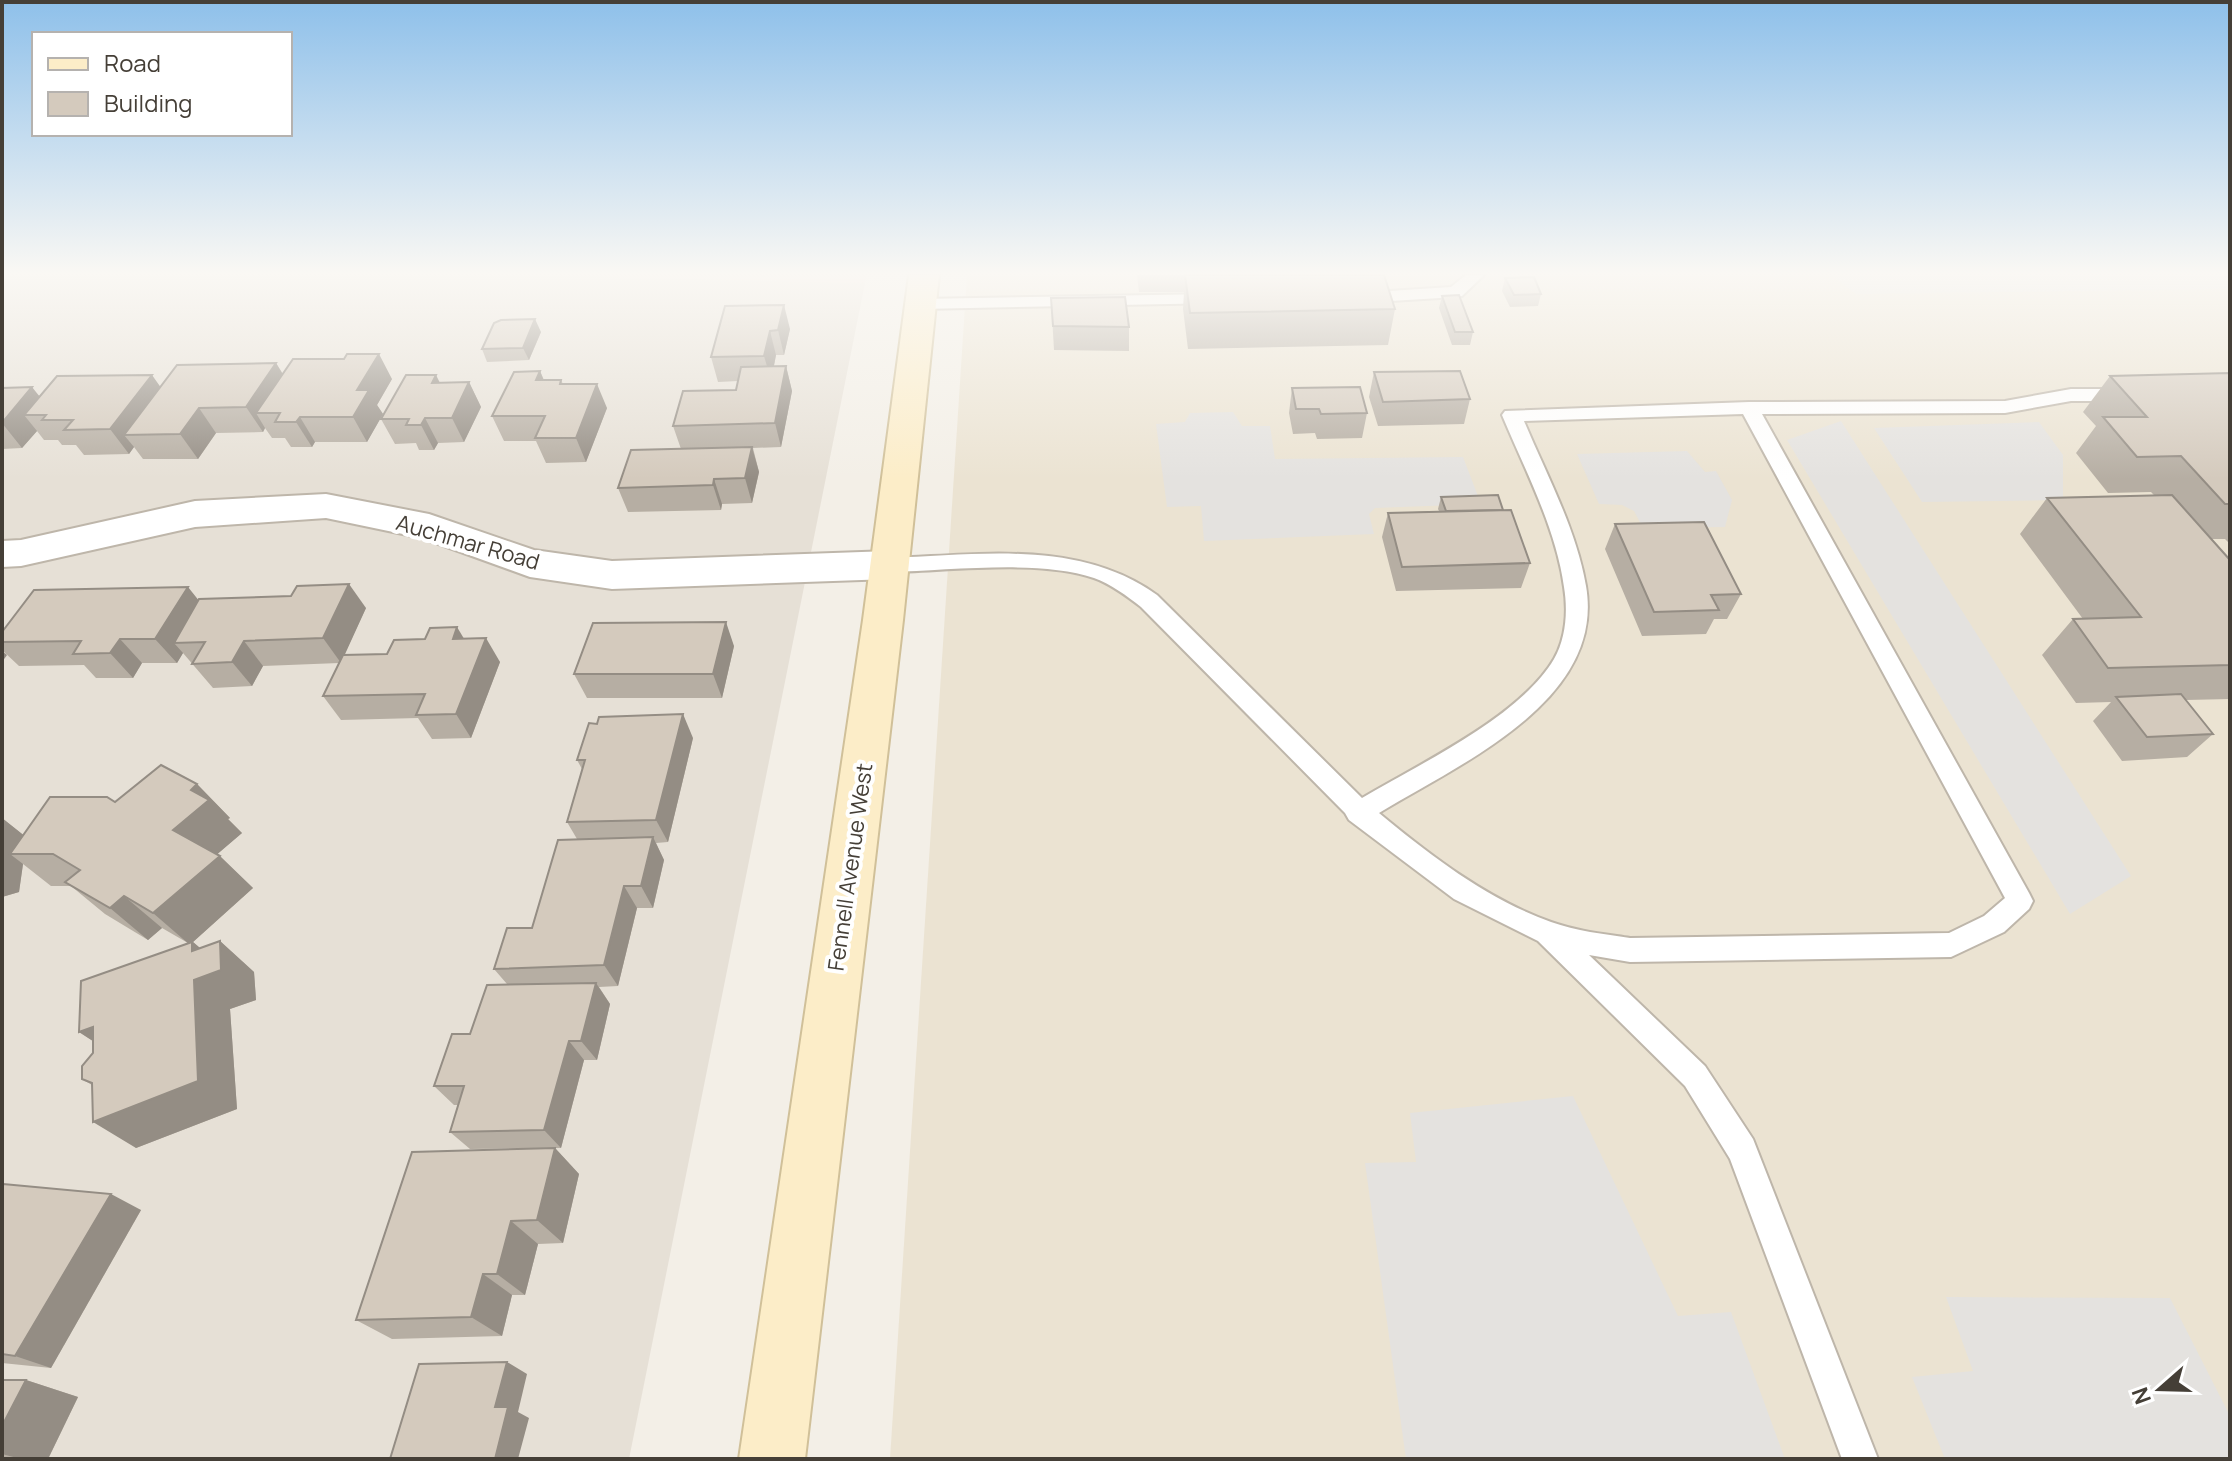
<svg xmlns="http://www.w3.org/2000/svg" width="2232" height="1461" font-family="Manrope,sans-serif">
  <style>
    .residential { fill: #e6e0d6 }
    .education { fill: #ebe3d2 }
    .medical { fill: #f3dedb }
    .parking { fill: #e4e2df }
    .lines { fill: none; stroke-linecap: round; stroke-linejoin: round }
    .service-casing { stroke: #beb6aa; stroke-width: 4 }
    .minor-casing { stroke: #beb6aa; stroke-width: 4 }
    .secondary-casing { stroke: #d0c099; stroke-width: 4 }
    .service { fill: #fff; fill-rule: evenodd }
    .minor { fill: #fff; fill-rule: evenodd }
    .secondary { fill: #fcedc8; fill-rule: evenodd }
    .wall { fill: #b6aea3 }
    .shaded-wall { fill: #948d84 }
    .building { fill: #d4cabd; stroke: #948d84; stroke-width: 2 }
    .labels { text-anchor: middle; stroke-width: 8; stroke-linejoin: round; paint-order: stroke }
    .street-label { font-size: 22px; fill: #453f37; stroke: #fff }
  </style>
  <rect width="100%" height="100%" fill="#f3efe7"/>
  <path class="residential" d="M 2,275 L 533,275 L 865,283 L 629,1459 L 2,1459 Z"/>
  <path class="education" d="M 967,275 L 2230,275 L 2230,1459 L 890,1459 Z"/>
  <path class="medical" d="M 533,275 L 867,275 L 865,283 Z"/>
  <g class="parking">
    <path d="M 1831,275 L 2230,275 L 2230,289 L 1856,294 Z"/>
    <path d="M 1233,412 L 1242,426 L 1270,426 L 1275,459 L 1463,457 L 1481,504 L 1375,508 L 1369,514 L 1374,534 L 1204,541 L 1201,506 L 1167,507 L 1156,424 L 1185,422 L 1190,413 Z"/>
    <path d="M 1841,421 L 2131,876 L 2070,914 L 1787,440 Z"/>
    <path d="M 2039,422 L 2063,455 L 2063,500 L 1922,502 L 1874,428 Z"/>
    <path d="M 1687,451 L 1705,472 L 1716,471 L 1732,500 L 1725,527 L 1643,528 L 1634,511 L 1622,505 L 1599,504 L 1577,454 Z"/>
    <path d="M 1573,1096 L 1678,1316 L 1731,1312 L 1785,1459 L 1406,1459 L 1365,1163 L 1416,1162 L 1410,1113 Z"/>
    <path d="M 1946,1297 L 2170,1298 L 2230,1416 L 2230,1459 L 1945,1459 L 1912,1377 L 1973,1371 Z"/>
  </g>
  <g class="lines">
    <g class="service-casing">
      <g id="service">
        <path d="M 1466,275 L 1484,275 L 1462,296 L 1456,297 L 1358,303 L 1349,298 L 1358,293 L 1451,287 Z"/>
        <path d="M 1214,294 L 1223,299 L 1220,303 L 920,309 L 911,304 L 920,299 Z"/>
        <path d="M 2071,389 L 2127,389 L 2136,395 L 2127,401 L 2071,401 L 2005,413 L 1762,414 L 2029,893 L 2033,901 L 2029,909 L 2004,932 L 1951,957 L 1630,962 L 1589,955 L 1705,1066 L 1753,1139 L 1878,1459 L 1842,1459 L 1730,1159 L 1685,1086 L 1538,941 L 1454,899 L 1349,820 L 1345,813 L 1141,607 C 1127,596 1111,584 1094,578 C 1039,559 948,571 890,572 L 882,570 L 879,565 L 882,560 L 890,558 C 980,555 1079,539 1157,595 L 1362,798 C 1419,764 1520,717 1554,659 C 1566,638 1568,611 1564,587 C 1556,528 1525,470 1502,415 L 1505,411 L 1749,402 L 2005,401 ZM 1743,414 L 2005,898 L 1984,916 L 1949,933 L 1630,938 C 1604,934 1576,931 1551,922 C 1487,899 1431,856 1379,813 C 1459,764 1606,701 1586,586 C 1576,528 1546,474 1524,421 Z"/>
      </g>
    </g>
    <g class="minor-casing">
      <path id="minor" d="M 326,494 L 429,514 L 534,550 L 612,561 L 890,551 L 904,555 L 910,565 L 904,575 L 890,579 L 612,589 L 530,577 L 422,538 L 326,518 L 195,527 L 21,566 L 2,567 L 2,541 L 21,540 L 195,501 Z"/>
    </g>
    <g class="secondary-casing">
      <path id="secondary" d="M 909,275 L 939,275 L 903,620 L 805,1459 L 739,1459 L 863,620 Z"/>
    </g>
    <use href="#service" class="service"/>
    <use href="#minor" class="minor"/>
    <use href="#secondary" class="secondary"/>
  </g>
  <g class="wall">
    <path d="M 1137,275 L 1384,275 L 1395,309 L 1388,345 L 1188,349 L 1183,309 L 1184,292 L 1139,292 Z"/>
    <path d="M 1505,278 L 1541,294 L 1538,306 L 1510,307 L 1502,291 Z"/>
    <path d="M 1442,296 L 1473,332 L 1470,345 L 1452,345 L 1439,308 Z"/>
    <path d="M 1051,298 L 1129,327 L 1129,351 L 1054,350 Z"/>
    <path d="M 725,306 L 790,329 L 784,355 L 776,355 L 774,366 L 786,366 L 792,391 L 781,447 L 753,448 L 759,472 L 752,503 L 722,504 L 721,510 L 628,512 L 618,488 L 681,449 L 673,426 L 736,390 L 738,381 L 718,382 L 711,357 Z"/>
    <path d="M 541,332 L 529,360 L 487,362 L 482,349 Z"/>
    <path d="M 276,363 L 283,374 L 392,379 L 377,405 L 383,414 L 367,442 L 315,442 L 312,447 L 291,447 L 285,438 L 272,438 L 265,428 L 263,432 L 216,433 L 198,459 L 143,459 L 134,447 L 129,454 L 84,455 L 76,445 L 62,445 L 58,440 L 44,440 L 37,431 L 22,448 L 2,449 L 2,388 L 40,396 L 160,387 Z"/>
    <path d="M 540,371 L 544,380 L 561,380 L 563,384 L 607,408 L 586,462 L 546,463 L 536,441 L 504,441 L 492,416 Z"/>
    <path d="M 1374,372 L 1470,399 L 1464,424 L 1378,426 L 1369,397 Z"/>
    <path d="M 2230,373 L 2230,544 L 2225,539 L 2211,539 L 2230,560 L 2230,699 L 2186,700 L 2213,734 L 2187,757 L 2122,761 L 2093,721 L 2111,702 L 2076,703 L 2042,655 L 2073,619 L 2083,619 L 2020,534 L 2047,498 L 2154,495 L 2151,492 L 2108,493 L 2076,453 L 2096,426 L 2083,412 L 2110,376 Z"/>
    <path d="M 469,382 L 481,407 L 464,442 L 438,443 L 434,450 L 419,450 L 416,443 L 395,444 L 381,419 Z"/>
    <path d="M 1292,388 L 1367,413 L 1362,438 L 1317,439 L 1315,433 L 1293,434 L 1289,413 Z"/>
    <path d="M 1441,497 L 1503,510 L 1530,563 L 1521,588 L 1396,591 L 1382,537 L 1388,513 L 1439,511 L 1438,509 Z"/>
    <path d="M 1615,524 L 1741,594 L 1727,619 L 1714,619 L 1706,634 L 1642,636 L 1605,549 Z"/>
    <path d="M 199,600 L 366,608 L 344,655 L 387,654 L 464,638 L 500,662 L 471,738 L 432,739 L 418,718 L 341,720 L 323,696 L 339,663 L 263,666 L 252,686 L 213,688 L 183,653 L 177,663 L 142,663 L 133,678 L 96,678 L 84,665 L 19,666 L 2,650 L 2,632 Z"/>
    <path d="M 734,646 L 722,698 L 587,698 L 574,674 Z"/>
    <path d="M 693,738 L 668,842 L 656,843 L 664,860 L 653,908 L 637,908 L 618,986 L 599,987 L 610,1004 L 597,1060 L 584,1060 L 561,1148 L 470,1149 L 450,1132 L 459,1105 L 454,1105 L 434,1086 L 470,1034 L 507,984 L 494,969 L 532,928 L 577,839 L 567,822 L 582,769 L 577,760 Z"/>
    <path d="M 197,784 L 230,818 L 228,819 L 242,833 L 217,854 L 253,888 L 193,942 L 200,948 L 220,941 L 254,972 L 256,1000 L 230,1009 L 237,1109 L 136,1148 L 92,1085 L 82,1079 L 93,1053 L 93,1041 L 79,1032 L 188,943 L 162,928 L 148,940 L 105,914 L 71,886 L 51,886 L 23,864 L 19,892 L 2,897 L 2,818 L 23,835 L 115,802 Z"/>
    <path d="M 555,1148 L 579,1174 L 563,1243 L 538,1244 L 525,1295 L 512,1295 L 502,1336 L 392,1339 L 356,1320 Z"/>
    <path d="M 2,1185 L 141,1210 L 51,1368 L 2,1363 Z"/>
    <path d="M 2,1380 L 26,1380 L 78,1397 L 48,1459 L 2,1459 Z"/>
  </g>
  <g class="shaded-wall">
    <path d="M 784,305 L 790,329 L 784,355 L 778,330 Z"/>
    <path d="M 535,319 L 541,332 L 529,360 L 523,348 Z"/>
    <path d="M 770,331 L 776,355 L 771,380 L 764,356 Z"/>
    <path d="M 379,354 L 392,379 L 377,405 L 383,414 L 367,442 L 353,417 L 357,390 Z"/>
    <path d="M 276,363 L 291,388 L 256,413 L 265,428 L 263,432 L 246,407 Z"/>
    <path d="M 786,366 L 792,391 L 781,447 L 775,423 Z"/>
    <path d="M 540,371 L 550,396 L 536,380 Z"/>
    <path d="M 152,375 L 169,399 L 124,435 L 134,447 L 129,454 L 110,429 Z"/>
    <path d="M 436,375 L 448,399 L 432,383 Z"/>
    <path d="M 469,382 L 481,407 L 464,442 L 452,418 Z"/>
    <path d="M 597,384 L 607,408 L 586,462 L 576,438 Z"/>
    <path d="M 32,387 L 52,412 L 24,415 L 37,431 L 22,448 L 2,423 Z"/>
    <path d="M 199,408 L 216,433 L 198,459 L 180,434 Z"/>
    <path d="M 300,417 L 315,442 L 312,447 L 296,422 Z"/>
    <path d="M 425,418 L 438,443 L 434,450 L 421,425 Z"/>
    <path d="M 752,447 L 759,472 L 752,503 L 745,478 Z"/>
    <path d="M 714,479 L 722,504 L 721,510 L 713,485 Z"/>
    <path d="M 349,584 L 366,608 L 341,663 L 323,638 Z"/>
    <path d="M 188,587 L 208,612 L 174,643 L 183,653 L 177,663 L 155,639 Z"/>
    <path d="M 726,622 L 734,646 L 722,698 L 713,674 Z"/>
    <path d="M 457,627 L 472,652 L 453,639 Z"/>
    <path d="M 486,638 L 500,662 L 471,738 L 456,714 Z"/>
    <path d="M 120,639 L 142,663 L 133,678 L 110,653 Z"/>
    <path d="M 244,641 L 263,666 L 252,686 L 232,662 Z"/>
    <path d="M 2,651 L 7,655 L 2,662 Z"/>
    <path d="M 683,714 L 693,738 L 668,842 L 656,820 Z"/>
    <path d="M 197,784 L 230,818 L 228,819 L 242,833 L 207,863 L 173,830 L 191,790 Z"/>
    <path d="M 2,818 L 26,837 L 10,854 L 23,864 L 19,892 L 2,897 Z"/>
    <path d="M 653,837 L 664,860 L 653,908 L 641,886 Z"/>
    <path d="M 220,856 L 253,888 L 193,942 L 221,966 L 220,941 L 254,972 L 256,1000 L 230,1009 L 237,1109 L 136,1148 L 93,1122 L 192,951 L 190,945 L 153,913 Z"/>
    <path d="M 624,886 L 637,908 L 618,986 L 604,965 Z"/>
    <path d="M 124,896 L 162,928 L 148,940 L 110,908 Z"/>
    <path d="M 596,983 L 610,1004 L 597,1060 L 581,1041 Z"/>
    <path d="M 93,1027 L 122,1060 L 79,1032 Z"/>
    <path d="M 569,1041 L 584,1060 L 561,1148 L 544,1130 Z"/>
    <path d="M 555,1148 L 579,1174 L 563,1243 L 537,1220 Z"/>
    <path d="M 111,1194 L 141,1210 L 51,1368 L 15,1356 Z"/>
    <path d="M 511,1221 L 538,1244 L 525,1295 L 497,1274 Z"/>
    <path d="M 483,1274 L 512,1295 L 502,1336 L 471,1317 Z"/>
    <path d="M 507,1362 L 527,1374 L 518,1412 L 529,1418 L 518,1459 L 495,1459 L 495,1407 Z"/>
    <path d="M 26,1380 L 78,1397 L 48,1459 L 21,1459 L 2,1454 L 2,1426 Z"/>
  </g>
  <g class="building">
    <path d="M 1185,275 L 1384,275 L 1395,309 L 1190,313 Z"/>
    <path d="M 1534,277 L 1541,294 L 1514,295 L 1505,278 Z"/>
    <path d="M 1459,295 L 1473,332 L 1455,332 L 1442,296 Z"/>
    <path d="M 1125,297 L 1129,327 L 1053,326 L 1051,298 Z"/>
    <path d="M 784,305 L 778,330 L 770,331 L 764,356 L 711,357 L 725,306 Z"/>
    <path d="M 535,319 L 523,348 L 482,349 L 494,323 L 501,320 Z"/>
    <path d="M 347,354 L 379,354 L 357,390 L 369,390 L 353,417 L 300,417 L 296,422 L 275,422 L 280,413 L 256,413 L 293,359 L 344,359 Z"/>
    <path d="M 276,363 L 246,407 L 199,408 L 180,434 L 124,435 L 177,365 Z"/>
    <path d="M 786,366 L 775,423 L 673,426 L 683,391 L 736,390 L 741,367 Z"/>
    <path d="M 540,371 L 536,380 L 561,380 L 560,384 L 597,384 L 576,438 L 535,438 L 545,416 L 492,416 L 514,372 Z"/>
    <path d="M 1460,371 L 1470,399 L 1383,402 L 1374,372 Z"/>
    <path d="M 2230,373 L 2230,504 L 2225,504 L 2181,456 L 2137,457 L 2103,417 L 2147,417 L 2110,376 Z"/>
    <path d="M 152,375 L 110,429 L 64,430 L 73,420 L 42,420 L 46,415 L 24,415 L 57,376 Z"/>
    <path d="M 406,375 L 436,375 L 432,383 L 469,382 L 452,418 L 425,418 L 421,425 L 406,425 L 409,419 L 381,419 Z"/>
    <path d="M 32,387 L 2,423 L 2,388 Z"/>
    <path d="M 1360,387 L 1367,413 L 1321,414 L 1319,409 L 1296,409 L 1292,388 Z"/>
    <path d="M 752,447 L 745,478 L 714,479 L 713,485 L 618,488 L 631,450 Z"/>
    <path d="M 1498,495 L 1503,510 L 1446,511 L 1441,497 Z"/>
    <path d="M 2172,495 L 2230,560 L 2230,665 L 2108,668 L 2073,619 L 2141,617 L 2047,498 Z"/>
    <path d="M 1511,510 L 1530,563 L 1402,567 L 1388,513 Z"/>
    <path d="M 1704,522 L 1741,594 L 1711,595 L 1719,610 L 1654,612 L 1615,524 Z"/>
    <path d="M 349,584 L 323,638 L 244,641 L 232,662 L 192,664 L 205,642 L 174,643 L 199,599 L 291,596 L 297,586 Z"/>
    <path d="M 188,587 L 155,639 L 120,639 L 110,653 L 73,654 L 81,641 L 2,642 L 2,632 L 34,590 Z"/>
    <path d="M 726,622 L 713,674 L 574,674 L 593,623 Z"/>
    <path d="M 457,627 L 453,639 L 486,638 L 456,714 L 416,715 L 425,694 L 323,696 L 343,655 L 387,654 L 394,640 L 425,639 L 430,628 Z"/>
    <path d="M 2181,694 L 2213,734 L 2147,737 L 2116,697 Z"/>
    <path d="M 683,714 L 656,820 L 567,822 L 585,760 L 577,760 L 589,723 L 597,724 L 599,717 Z"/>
    <path d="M 161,765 L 197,784 L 191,790 L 209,800 L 173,830 L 220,856 L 153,913 L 124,896 L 110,908 L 65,882 L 80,870 L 53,854 L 10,854 L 50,797 L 107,797 L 115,802 Z"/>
    <path d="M 653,837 L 641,886 L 624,886 L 604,965 L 494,969 L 507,928 L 532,928 L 558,840 Z"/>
    <path d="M 220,941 L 221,970 L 194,980 L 198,1081 L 93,1122 L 92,1083 L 82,1079 L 82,1066 L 93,1053 L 93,1027 L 79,1032 L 81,981 L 192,942 L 192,951 Z"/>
    <path d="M 596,983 L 581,1041 L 569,1041 L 544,1130 L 450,1132 L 464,1086 L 434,1086 L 452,1034 L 470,1034 L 487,985 Z"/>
    <path d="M 555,1148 L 537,1220 L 511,1221 L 497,1274 L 483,1274 L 471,1317 L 356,1320 L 412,1152 Z"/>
    <path d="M 3,1184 L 111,1194 L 15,1356 L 2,1354 Z"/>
    <path d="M 507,1362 L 495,1407 L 508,1407 L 495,1459 L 390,1459 L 419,1364 Z"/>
    <path d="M 2,1380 L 26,1380 L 2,1426 Z"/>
  </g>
  <linearGradient id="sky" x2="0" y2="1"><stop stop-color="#8ec0ea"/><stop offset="0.57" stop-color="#faf8f4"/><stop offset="1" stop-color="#faf8f4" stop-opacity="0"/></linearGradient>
  <rect width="2232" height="479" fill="url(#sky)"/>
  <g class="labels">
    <g class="street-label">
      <text transform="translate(468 542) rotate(16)" y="8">Auchmar Road</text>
      <text transform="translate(850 867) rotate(-82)" y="8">Fennell Avenue West</text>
    </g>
  </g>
  <rect width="2232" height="1461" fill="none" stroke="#453f37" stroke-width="8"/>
  <rect x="32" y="32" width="260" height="104" fill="#ffffff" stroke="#b5b2af" stroke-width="2"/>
  <rect x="48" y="58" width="40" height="12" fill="#fcedc8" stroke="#b5b2af" stroke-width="2"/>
  <text x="104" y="72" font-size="24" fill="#453f37">Road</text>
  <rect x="48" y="92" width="40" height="24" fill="#d4cabd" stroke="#b5b2af" stroke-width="2"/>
  <text x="104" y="112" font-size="24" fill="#453f37">Building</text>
  <g transform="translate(2160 1389) rotate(250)" stroke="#ffffff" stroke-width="6" paint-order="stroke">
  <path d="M0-6L14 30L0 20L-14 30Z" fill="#453f37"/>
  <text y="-12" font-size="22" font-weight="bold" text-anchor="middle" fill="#453f37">N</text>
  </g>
</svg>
